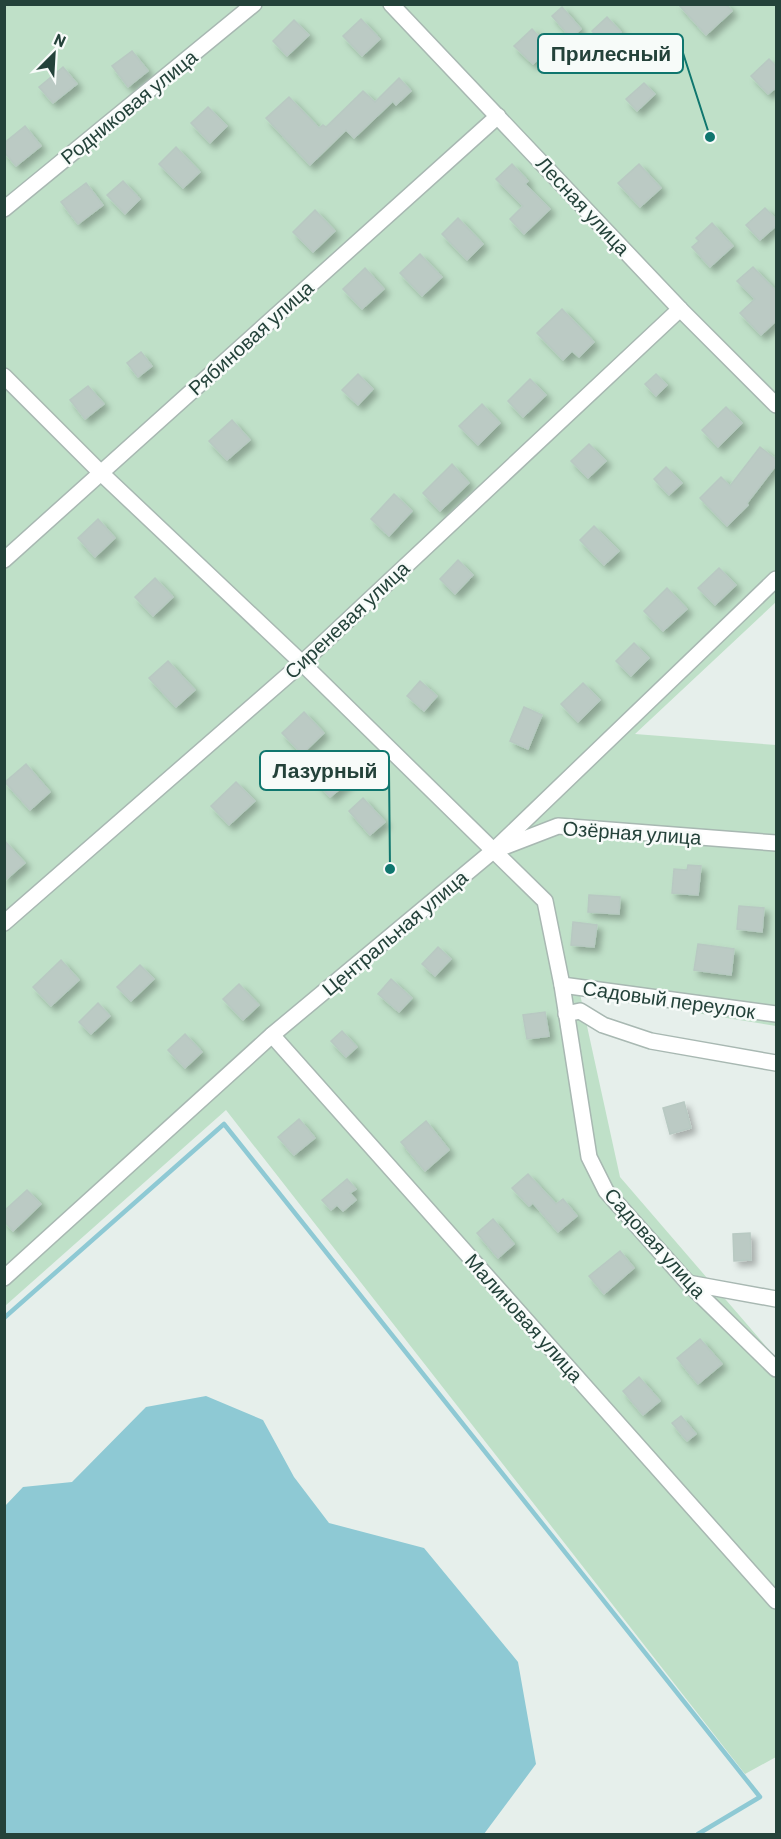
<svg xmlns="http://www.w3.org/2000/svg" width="781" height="1839" font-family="Barlow,sans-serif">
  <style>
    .green { fill: #bfe0c8 }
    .water { fill: #8ec9d4 }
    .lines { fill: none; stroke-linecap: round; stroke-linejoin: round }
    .stream { stroke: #8ec9d4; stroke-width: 4.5 }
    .building { fill: #bbcac4; stroke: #b8c9c2; stroke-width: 1.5; filter: url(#shadow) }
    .street-casing { stroke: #a8b8b2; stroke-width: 18 }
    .street { stroke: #fff; stroke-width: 15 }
    .labels { text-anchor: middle; stroke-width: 5; stroke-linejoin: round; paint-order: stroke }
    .street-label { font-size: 20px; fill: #24423a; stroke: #f7fbf9 }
    .leader { fill: none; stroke: #0f766e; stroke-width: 2 }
    .callout-dot { fill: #0f766e; stroke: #f7fbf9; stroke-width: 2 }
    .callout { fill: #f7fbf9; stroke: #0f766e; stroke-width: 2 }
    .callout-label { font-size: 21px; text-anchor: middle; font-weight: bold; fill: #24423a }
  </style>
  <defs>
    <filter id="shadow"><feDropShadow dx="5" dy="5" stdDeviation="3" flood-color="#0004"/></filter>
  </defs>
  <rect width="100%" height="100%" fill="#e6efeb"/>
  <path class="green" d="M 5,5 L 776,5 L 776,602 L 635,734 L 776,745 L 776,1026 L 580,994 L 620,1177 L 776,1358 L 776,1757 L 745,1774 L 226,1110 L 5,1306 Z"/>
  <path class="water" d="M 206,1396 L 263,1420 L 294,1477 L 329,1523 L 424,1548 L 518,1662 L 536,1764 L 484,1834 L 5,1834 L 5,1506 L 23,1487 L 72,1482 L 146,1407 Z"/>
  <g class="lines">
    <path class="stream" d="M 4,1318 L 224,1124 L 760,1797 L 698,1834"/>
  </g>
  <g class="building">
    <path d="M 678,4 L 726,4 L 732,11 L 706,35 Z"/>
    <path d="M 562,7 L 581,29 L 571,38 L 552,16 Z"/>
    <path d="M 607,17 L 621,32 L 606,46 L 592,31 Z"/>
    <path d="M 361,19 L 380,39 L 362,56 L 343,36 Z"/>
    <path d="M 294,20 L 309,35 L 287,56 L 273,41 Z"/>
    <path d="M 532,29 L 550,48 L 533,64 L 514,46 Z"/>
    <path d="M 132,51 L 148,71 L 128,87 L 112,66 Z"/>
    <path d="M 769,59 L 777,67 L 777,87 L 768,94 L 751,76 Z"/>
    <path d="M 63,67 L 77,84 L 53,103 L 39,87 Z"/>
    <path d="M 399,78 L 411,91 L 396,105 L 393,101 L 354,138 L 346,130 L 310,165 L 266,118 L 289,97 L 319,128 L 323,125 L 326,127 L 363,91 L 375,102 Z"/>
    <path d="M 644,83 L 655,94 L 637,111 L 626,99 Z"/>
    <path d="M 208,107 L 227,126 L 210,143 L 191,123 Z"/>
    <path d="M 25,126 L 41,146 L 16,166 L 4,152 L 4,143 Z"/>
    <path d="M 176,147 L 200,172 L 183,188 L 159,164 Z"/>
    <path d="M 512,164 L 528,181 L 525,184 L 550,209 L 524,234 L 510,219 L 523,206 L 496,179 Z"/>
    <path d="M 639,164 L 661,188 L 640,207 L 618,183 Z"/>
    <path d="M 123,181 L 140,199 L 125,214 L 107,195 Z"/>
    <path d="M 86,183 L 103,205 L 78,224 L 61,202 Z"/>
    <path d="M 765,208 L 777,220 L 777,225 L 760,240 L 746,225 Z"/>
    <path d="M 315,210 L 335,231 L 313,252 L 293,232 Z"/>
    <path d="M 458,218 L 483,244 L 467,260 L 442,234 Z"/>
    <path d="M 712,223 L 733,246 L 710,267 L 692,247 L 699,241 L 696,238 Z"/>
    <path d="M 420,254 L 442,277 L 422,296 L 400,273 Z"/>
    <path d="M 753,267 L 777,292 L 777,320 L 761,335 L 740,313 L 755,299 L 737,281 Z"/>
    <path d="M 365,268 L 384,289 L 362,309 L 343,289 Z"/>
    <path d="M 562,309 L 594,342 L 579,357 L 572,351 L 563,360 L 537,333 Z"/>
    <path d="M 141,352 L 152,366 L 138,377 L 127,363 Z"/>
    <path d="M 358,374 L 373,389 L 358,405 L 342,390 Z"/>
    <path d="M 656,374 L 667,385 L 656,396 L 645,384 Z"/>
    <path d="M 530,379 L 546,395 L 523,417 L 508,401 Z"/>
    <path d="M 88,386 L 104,404 L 85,419 L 70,400 Z"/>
    <path d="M 482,404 L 500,423 L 478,445 L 459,426 Z"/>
    <path d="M 726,407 L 742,423 L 718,447 L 702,430 Z"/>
    <path d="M 232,420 L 250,440 L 227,460 L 209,441 Z"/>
    <path d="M 589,444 L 606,461 L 588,478 L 571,461 Z"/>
    <path d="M 760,447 L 777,460 L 777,464 L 747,503 L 748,505 L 727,526 L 700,498 L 721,477 L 730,486 Z"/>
    <path d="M 452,464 L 469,483 L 440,511 L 423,493 Z"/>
    <path d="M 666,467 L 682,483 L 669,495 L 654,479 Z"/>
    <path d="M 394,494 L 412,511 L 389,536 L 371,519 Z"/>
    <path d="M 98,519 L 115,538 L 95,557 L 78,538 Z"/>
    <path d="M 594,526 L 619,551 L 604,565 L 580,540 Z"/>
    <path d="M 458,560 L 473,575 L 455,594 L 440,579 Z"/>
    <path d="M 719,568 L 736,585 L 715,605 L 698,588 Z"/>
    <path d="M 155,578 L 173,597 L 153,616 L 135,597 Z"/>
    <path d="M 667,588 L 687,609 L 663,631 L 644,611 Z"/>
    <path d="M 634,643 L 649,658 L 631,676 L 616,661 Z"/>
    <path d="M 168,661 L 195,690 L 176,707 L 149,678 Z"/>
    <path d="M 420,681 L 437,696 L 424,711 L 407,696 Z"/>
    <path d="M 583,683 L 600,700 L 578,722 L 561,704 Z"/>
    <path d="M 524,707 L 542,715 L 528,749 L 510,741 Z"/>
    <path d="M 304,712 L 324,733 L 302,754 L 282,733 Z"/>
    <path d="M 335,762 L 351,780 L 330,797 L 315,780 Z"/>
    <path d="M 26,764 L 50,792 L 30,810 L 5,782 Z"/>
    <path d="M 236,782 L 255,801 L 229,825 L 211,806 Z"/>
    <path d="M 363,798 L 385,822 L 370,835 L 349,811 Z"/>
    <path d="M 4,840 L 25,863 L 4,881 Z"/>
    <path d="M 688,865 L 701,866 L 698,895 L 672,893 L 674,869 L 687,870 Z"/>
    <path d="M 589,895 L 620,897 L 619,914 L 588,912 Z"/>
    <path d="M 739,906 L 764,908 L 762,932 L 737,929 Z"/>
    <path d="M 573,922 L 597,925 L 594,947 L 571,945 Z"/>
    <path d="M 698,944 L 734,949 L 731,975 L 694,970 Z"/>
    <path d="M 438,947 L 451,959 L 435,976 L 422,964 Z"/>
    <path d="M 61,960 L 79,980 L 51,1006 L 33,987 Z"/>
    <path d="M 140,965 L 154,979 L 131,1001 L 117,987 Z"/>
    <path d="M 391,979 L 412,998 L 399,1012 L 378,994 Z"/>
    <path d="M 239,984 L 259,1005 L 243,1020 L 223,999 Z"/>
    <path d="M 98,1003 L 110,1016 L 91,1034 L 79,1022 Z"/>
    <path d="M 545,1012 L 549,1036 L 527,1039 L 523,1015 Z"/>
    <path d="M 342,1031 L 357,1047 L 346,1057 L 331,1041 Z"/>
    <path d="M 185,1034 L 202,1052 L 185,1068 L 168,1050 Z"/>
    <path d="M 684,1102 L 691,1128 L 670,1134 L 663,1108 Z"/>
    <path d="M 299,1119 L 315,1138 L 294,1155 L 278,1137 Z"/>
    <path d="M 426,1121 L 449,1150 L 425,1171 L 401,1142 Z"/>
    <path d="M 528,1174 L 556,1204 L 563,1199 L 577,1216 L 558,1232 L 533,1203 L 529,1206 L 512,1188 Z"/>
    <path d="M 347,1179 L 356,1189 L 350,1193 L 356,1200 L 343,1211 L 337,1205 L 331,1210 L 322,1200 Z"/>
    <path d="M 27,1190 L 41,1204 L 13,1231 L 4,1221 L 4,1211 Z"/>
    <path d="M 493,1219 L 514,1244 L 498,1258 L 477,1233 Z"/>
    <path d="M 750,1233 L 751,1260 L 734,1261 L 733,1234 Z"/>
    <path d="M 620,1251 L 634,1268 L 604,1294 L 589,1276 Z"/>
    <path d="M 700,1339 L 722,1364 L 698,1384 L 677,1358 Z"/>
    <path d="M 639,1377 L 660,1401 L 643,1415 L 623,1391 Z"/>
    <path d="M 681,1416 L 696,1434 L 687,1441 L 672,1423 Z"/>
  </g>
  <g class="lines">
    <g class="street-casing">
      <g id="street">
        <path d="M 391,4 L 680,309 L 776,405"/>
        <path d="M 4,209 L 254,4"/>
        <path d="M 4,376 L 101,473 L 302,663 L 545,901 L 562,985 L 589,1157 L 606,1191 L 688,1283 L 776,1369"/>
        <path d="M 4,560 L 498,116"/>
        <path d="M 501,848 L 558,826 L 776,843"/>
        <path d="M 4,923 L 302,663 L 680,309"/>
        <path d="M 562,985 L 776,1014"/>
        <path d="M 566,1014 L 580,1011 L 603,1025 L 651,1041 L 776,1063"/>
        <path d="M 272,1035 L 776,1601"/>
        <path d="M 4,1278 L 272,1035 L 493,851 L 776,579"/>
        <path d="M 688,1283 L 776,1299"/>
      </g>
    </g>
    <use href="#street" class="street"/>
  </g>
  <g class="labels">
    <g class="street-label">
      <text transform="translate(129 107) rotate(-39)" y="7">Родниковая улица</text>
      <text transform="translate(583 206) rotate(47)" y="7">Лесная улица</text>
      <text transform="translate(251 338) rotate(-42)" y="7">Рябиновая улица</text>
      <text transform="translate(347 620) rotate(-43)" y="7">Сиреневая улица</text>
      <text transform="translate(632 833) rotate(4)" y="7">Озёрная улица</text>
      <text transform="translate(395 933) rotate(-40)" y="7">Центральная улица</text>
      <text transform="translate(669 1000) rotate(8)" y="7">Садовый переулок</text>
      <text transform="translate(655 1243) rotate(48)" y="7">Садовая улица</text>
      <text transform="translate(524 1318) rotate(48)" y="7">Малиновая улица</text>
    </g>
  </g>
  <path class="leader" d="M710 137L683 53M390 869L389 771"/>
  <g class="callout-dot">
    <circle cx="710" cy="137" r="6"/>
    <circle cx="390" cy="869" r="6"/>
  </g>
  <g class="callout">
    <rect x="538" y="34" width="145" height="39" rx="6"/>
    <rect x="260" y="751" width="129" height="39" rx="6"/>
  </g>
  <g class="callout-label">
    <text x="611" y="61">Прилесный</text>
    <text x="325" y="778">Лазурный</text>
  </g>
  <rect width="781" height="1839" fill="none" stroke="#24423a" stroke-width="12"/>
  <g transform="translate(54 54) rotate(24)" stroke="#f7fbf9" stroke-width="4.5" paint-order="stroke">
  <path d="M0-4.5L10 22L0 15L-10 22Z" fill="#24423a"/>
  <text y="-9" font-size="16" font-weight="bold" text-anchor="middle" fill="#24423a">N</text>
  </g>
</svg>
